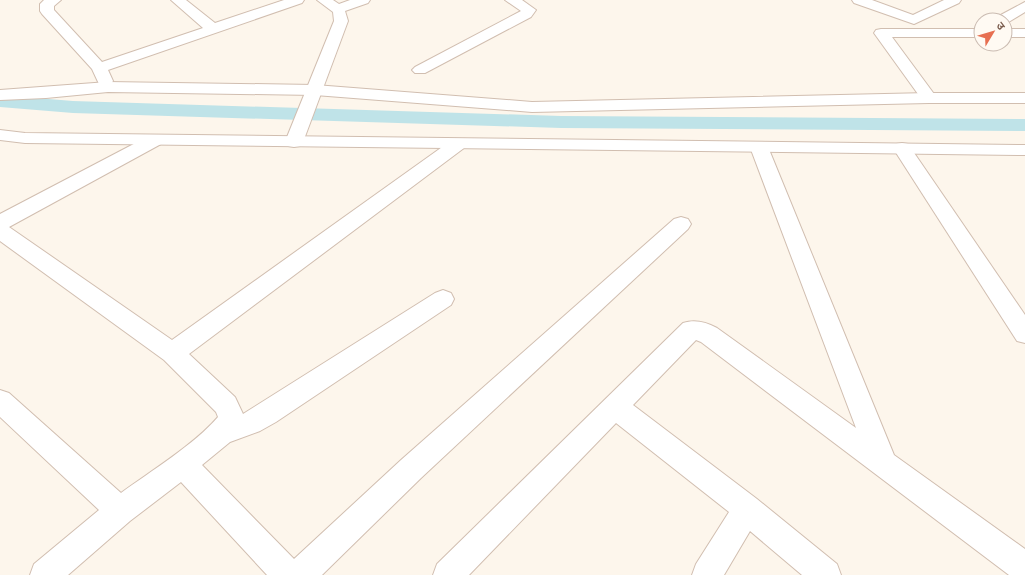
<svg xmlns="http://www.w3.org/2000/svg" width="1025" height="575" font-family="Helvetica,'Noto Sans Devanagari',sans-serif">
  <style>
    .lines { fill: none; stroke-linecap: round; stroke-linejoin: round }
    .canal { fill: #bfe3e8; fill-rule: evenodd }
    .minor-casing { stroke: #d1beb0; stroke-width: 2 }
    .tertiary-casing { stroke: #d1beb0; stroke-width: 2 }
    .minor { fill: #fff; fill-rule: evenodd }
    .tertiary { fill: #fff; fill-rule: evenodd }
  </style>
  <rect width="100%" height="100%" fill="#fdf6ec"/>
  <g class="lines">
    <path class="canal" d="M 0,95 L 73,101 L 561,116 L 1025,119 L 1025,131 L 561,128 L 73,113 L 0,107 Z"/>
    <g class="minor-casing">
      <g id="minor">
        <path d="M 44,0 L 61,0 L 54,6 L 54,10 L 102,62 L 203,28 L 171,0 L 186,0 L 215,23 L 284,0 L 304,0 L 302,3 L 108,70 L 113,81 L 111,84 L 99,84 L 92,69 L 42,14 L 40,11 L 40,4 Z"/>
        <path d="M 317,0 L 333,0 L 339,4 L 350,0 L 370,0 L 368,3 L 345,11 L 348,21 L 303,142 L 300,146 L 294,147 L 288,146 L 285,142 L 334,21 L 333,12 Z"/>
        <path d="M 505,0 L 522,0 L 536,10 L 531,17 L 425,73 L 415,73 L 412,70 L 415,67 L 521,11 Z"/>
        <path d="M 852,0 L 872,0 L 913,15 L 944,0 L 961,0 L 959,3 L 914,24 L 854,3 Z"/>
        <path d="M 1025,2 L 1025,12 L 1007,23 L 1005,23 L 1005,20 L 995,20 L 997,17 Z"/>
        <path d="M 881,29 L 981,29 L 981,37 L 892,37 L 937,98 L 935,101 L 929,103 L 923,101 L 874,33 L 876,30 Z"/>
        <rect x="1005" y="29" width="20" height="8"/>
        <path d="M 155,135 L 161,136 L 164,140 L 161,144 L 9,227 L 172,340 L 452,140 L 458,139 L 464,140 L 467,144 L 464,148 L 189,354 L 235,397 L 243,414 L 435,293 L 443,290 L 451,293 L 454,299 L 451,305 L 276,422 L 260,431 L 230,442 L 202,465 L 294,559 L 401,460 L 674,219 L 681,217 L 688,219 L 691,224 L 688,229 L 421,478 L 322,575 L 267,575 L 181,482 L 130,521 L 68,575 L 30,575 L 34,564 L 99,510 L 0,417 L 0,390 L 9,393 L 121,493 C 151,471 195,444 218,417 L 216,412 L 164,360 L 0,241 L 0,214 L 149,136 Z"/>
        <path d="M 759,142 L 765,143 L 768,147 L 894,455 L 1025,549 L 1025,575 L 1009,575 L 701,342 L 696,340 L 633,405 L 757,499 L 837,564 L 841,575 L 802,575 L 750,531 L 724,575 L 692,575 L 696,564 L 729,512 L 616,423 L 469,575 L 433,575 L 437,564 L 683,323 C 695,319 706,322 717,328 L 856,428 L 750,147 L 753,143 Z"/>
        <path d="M 902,143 L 908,144 L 1025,315 L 1025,343 L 1017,341 L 893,148 L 896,144 Z"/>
      </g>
    </g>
    <g class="tertiary-casing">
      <g id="tertiary">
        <path d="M 108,82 L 315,85 L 532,102 L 929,93 L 1025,93 L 1025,103 L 929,103 L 532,112 L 315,95 L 108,92 L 46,98 L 0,100 L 0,90 Z"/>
        <path d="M 0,130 L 25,133 L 1025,145 L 1025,155 L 25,143 L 0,140 Z"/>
      </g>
    </g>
    <use href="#minor" class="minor"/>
    <use href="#tertiary" class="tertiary"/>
  </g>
  <g transform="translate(993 32) rotate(52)"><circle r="19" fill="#fffaf3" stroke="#cabbb1"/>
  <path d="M0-3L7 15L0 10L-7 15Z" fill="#e76f51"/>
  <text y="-6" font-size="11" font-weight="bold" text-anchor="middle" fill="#7a5c4d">उ</text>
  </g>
</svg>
